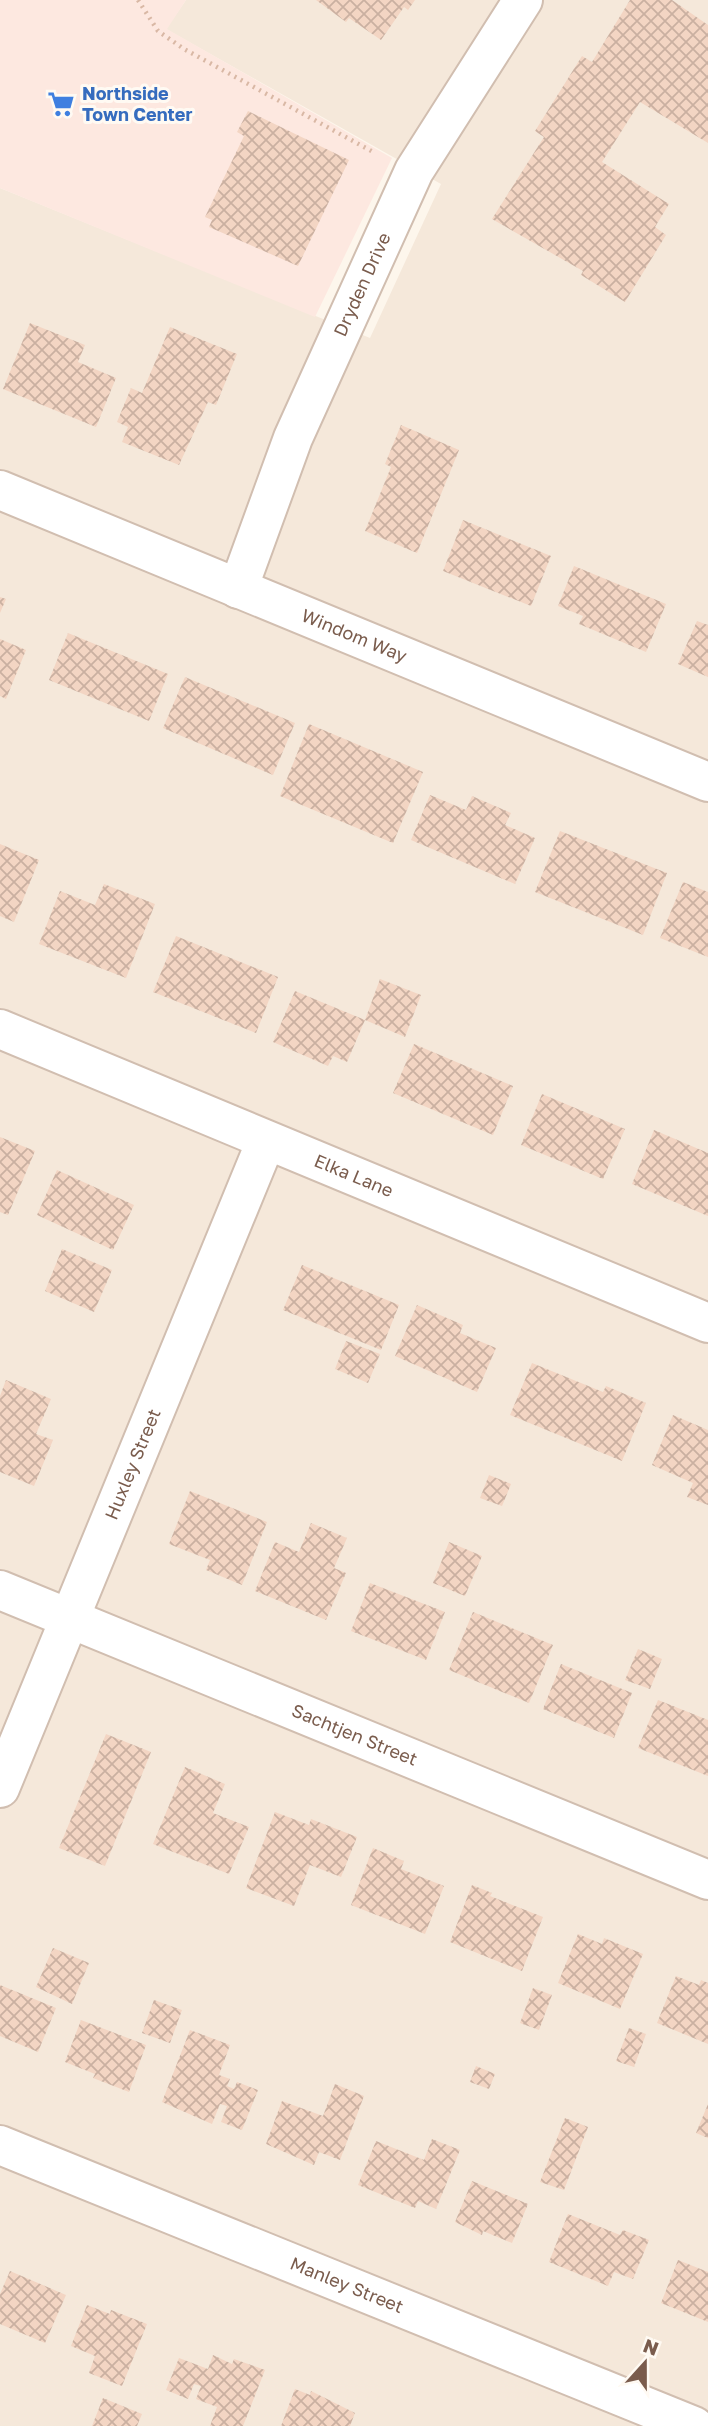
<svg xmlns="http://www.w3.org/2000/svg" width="708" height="2426" font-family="'Golos Text',sans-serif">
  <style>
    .residential { fill: #f5e8da }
    .commercial { fill: #fde8e0 }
    .building { fill: url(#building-cross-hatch) }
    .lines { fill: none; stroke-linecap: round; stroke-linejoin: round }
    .minor-casing { stroke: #d1beb0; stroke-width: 42 }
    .path { stroke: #d9b8a5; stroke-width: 4.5; stroke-dasharray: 2 5; stroke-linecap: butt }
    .minor { stroke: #fff; stroke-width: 38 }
    .labels { text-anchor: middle; stroke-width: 6; stroke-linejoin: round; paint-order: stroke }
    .shop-label { font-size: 18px; font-weight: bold; fill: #366cbe; stroke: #fffaf3; text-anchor: start }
    .street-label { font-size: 18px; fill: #7a5c4d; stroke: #fffaf3 }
  </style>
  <defs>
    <pattern id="building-cross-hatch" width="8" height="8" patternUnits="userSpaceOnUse" patternTransform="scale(1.75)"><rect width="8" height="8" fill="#f3d5c3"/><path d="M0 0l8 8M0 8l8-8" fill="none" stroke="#cab0a1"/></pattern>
  </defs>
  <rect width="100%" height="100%" fill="#fdf6ec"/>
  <path class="residential" d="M 186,0 L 708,0 L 708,2426 L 0,2426 L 0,188 L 370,338 L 441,184 L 166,29 Z"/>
  <path class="commercial" d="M 0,0 L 186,0 L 167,29 L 392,158 L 315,317 L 0,188 Z"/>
  <g class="building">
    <path d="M 316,0 L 415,0 L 408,10 L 404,7 L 381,40 L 349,18 L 346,22 Z"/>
    <path d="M 630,0 L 672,0 L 708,25 L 708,143 L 640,102 L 602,162 L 669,204 L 655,227 L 666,235 L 625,302 L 581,275 L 583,271 L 492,219 L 544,137 L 535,131 L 582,56 L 592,62 Z"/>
    <path d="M 248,111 L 349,160 L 298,266 L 209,227 L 212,220 L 205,217 L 244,136 L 237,132 Z"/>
    <path d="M 30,323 L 85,345 L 78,362 L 116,378 L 96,427 L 3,389 Z"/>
    <path d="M 170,327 L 237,354 L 216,405 L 208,402 L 179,465 L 122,442 L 128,427 L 117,422 L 131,388 L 142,393 Z"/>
    <path d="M 401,425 L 459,450 L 417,553 L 365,531 L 391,467 L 385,464 Z"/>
    <path d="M 463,520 L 551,556 L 531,606 L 443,571 Z"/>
    <path d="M 574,566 L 666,604 L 646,652 L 579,624 L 583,616 L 558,606 Z"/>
    <path d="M 0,597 L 6,599 L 0,613 Z"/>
    <path d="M 697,621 L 708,625 L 708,677 L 678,664 Z"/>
    <path d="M 68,633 L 168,674 L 149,721 L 49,680 Z"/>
    <path d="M 0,639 L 26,650 L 6,699 L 0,696 Z"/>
    <path d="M 185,677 L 295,723 L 273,775 L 163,728 Z"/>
    <path d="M 309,724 L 423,772 L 393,843 L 280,796 Z"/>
    <path d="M 430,795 L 466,810 L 472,796 L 511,813 L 505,825 L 535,838 L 515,884 L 411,840 Z"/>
    <path d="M 560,831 L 667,873 L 643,935 L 535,892 Z"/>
    <path d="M 0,844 L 39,860 L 14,922 L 0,916 Z"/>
    <path d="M 683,882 L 708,892 L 708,957 L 660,938 Z"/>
    <path d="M 104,884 L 155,904 L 126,978 L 39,944 L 60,891 L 95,905 Z"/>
    <path d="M 176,936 L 278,977 L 256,1033 L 153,992 Z"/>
    <path d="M 380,979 L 421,995 L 405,1037 L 365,1020 L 347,1062 L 333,1056 L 328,1066 L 273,1042 L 295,991 L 365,1020 Z"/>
    <path d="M 414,1044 L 513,1086 L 493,1135 L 393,1093 Z"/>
    <path d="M 542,1094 L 625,1129 L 603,1179 L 521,1145 Z"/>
    <path d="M 654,1130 L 708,1153 L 708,1216 L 632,1184 Z"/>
    <path d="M 0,1137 L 35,1151 L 8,1215 L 0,1212 Z"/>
    <path d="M 57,1170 L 134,1205 L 113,1250 L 37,1215 Z"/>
    <path d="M 62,1249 L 112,1270 L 94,1312 L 45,1291 Z"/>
    <path d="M 302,1265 L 399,1305 L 381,1350 L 283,1310 Z"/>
    <path d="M 417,1305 L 463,1325 L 460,1333 L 496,1348 L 477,1392 L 395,1356 Z"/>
    <path d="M 346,1341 L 380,1354 L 368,1383 L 335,1369 Z"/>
    <path d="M 532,1363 L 603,1392 L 606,1386 L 646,1403 L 622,1461 L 510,1415 Z"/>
    <path d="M 6,1380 L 51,1399 L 36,1434 L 53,1440 L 34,1486 L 0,1472 L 0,1396 Z"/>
    <path d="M 673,1415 L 708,1430 L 708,1505 L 687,1497 L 693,1483 L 652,1465 Z"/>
    <path d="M 489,1475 L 511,1484 L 502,1506 L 480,1498 Z"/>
    <path d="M 190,1491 L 267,1522 L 242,1585 L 206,1570 L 210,1560 L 169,1544 Z"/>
    <path d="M 311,1523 L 347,1538 L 334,1568 L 346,1573 L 326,1620 L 255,1591 L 275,1542 L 299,1552 Z"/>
    <path d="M 449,1542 L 482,1556 L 465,1596 L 433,1583 Z"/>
    <path d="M 370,1583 L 445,1612 L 426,1660 L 351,1631 Z"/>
    <path d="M 473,1612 L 553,1645 L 529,1703 L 449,1670 Z"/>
    <path d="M 638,1649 L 662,1659 L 650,1689 L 625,1680 Z"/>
    <path d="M 561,1664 L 632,1693 L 614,1738 L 543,1709 Z"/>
    <path d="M 658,1700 L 708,1720 L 708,1776 L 638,1748 Z"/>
    <path d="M 106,1734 L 151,1752 L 105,1866 L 59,1848 Z"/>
    <path d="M 185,1767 L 225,1784 L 213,1813 L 249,1827 L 229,1874 L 153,1844 Z"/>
    <path d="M 275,1812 L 309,1825 L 311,1819 L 357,1837 L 341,1877 L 310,1865 L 294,1906 L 246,1888 Z"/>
    <path d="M 373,1848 L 404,1861 L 401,1869 L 444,1886 L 425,1934 L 351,1905 Z"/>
    <path d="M 472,1885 L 492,1893 L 490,1896 L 543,1917 L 522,1971 L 450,1942 Z"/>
    <path d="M 578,1934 L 602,1944 L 604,1938 L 643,1954 L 620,2009 L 558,1983 Z"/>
    <path d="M 53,1948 L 89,1963 L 72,2004 L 36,1987 Z"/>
    <path d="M 676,1976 L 699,1985 L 701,1980 L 708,1983 L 708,2044 L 657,2023 Z"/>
    <path d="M 0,1985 L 56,2008 L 38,2052 L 0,2036 Z"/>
    <path d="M 533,1988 L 552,1995 L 539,2030 L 520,2023 Z"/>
    <path d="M 154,2000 L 182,2010 L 170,2043 L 142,2033 Z"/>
    <path d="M 81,2020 L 146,2045 L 129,2092 L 93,2078 L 95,2074 L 65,2062 Z"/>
    <path d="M 629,2028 L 646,2034 L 634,2067 L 616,2061 Z"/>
    <path d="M 190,2030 L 230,2045 L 219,2075 L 230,2079 L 227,2086 L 234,2089 L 237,2082 L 258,2090 L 242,2130 L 221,2122 L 227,2106 L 220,2104 L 212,2124 L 162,2102 Z"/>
    <path d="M 476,2066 L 495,2074 L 489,2089 L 470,2082 Z"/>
    <path d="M 335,2084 L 364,2096 L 340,2160 L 319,2152 L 314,2165 L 266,2144 L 282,2101 L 323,2116 Z"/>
    <path d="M 708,2104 L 708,2138 L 696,2133 Z"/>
    <path d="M 565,2118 L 588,2127 L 564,2190 L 540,2182 Z"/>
    <path d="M 432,2139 L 460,2150 L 436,2209 L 418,2201 L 415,2208 L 358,2185 L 376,2141 L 424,2160 Z"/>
    <path d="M 472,2181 L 528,2204 L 512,2243 L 483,2231 L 482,2235 L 455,2222 Z"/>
    <path d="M 568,2214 L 620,2235 L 623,2230 L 649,2240 L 633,2279 L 614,2272 L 608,2286 L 549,2262 Z"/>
    <path d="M 678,2260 L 708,2272 L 708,2322 L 661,2303 Z"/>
    <path d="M 10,2271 L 66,2295 L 45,2343 L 0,2324 L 0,2294 Z"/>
    <path d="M 87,2305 L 110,2314 L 111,2310 L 147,2324 L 122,2386 L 89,2373 L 95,2356 L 71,2346 Z"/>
    <path d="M 213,2355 L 232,2364 L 234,2359 L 265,2370 L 243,2426 L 210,2426 L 217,2407 L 196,2399 L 201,2386 L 194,2384 L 188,2399 L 166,2390 L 179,2358 L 208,2369 Z"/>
    <path d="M 295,2389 L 310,2395 L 311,2391 L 355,2413 L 350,2426 L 281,2426 Z"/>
    <path d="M 103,2398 L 142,2414 L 137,2426 L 92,2426 Z"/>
  </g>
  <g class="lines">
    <g class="minor-casing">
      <g id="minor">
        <path id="s1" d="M 0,490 L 708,782"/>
        <path id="s2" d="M 238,589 L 293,438 L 414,171 L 523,0"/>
        <path id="s3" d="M 0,1029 L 708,1323"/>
        <path id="s4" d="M 0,1590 L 708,1880"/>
        <path id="s5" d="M 0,1788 L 266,1141"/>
        <path id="s6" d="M 0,2145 L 694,2426"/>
      </g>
    </g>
    <path class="path" d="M 138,0 L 158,31 L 184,49 L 375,153"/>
    <use href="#minor" class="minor"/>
  </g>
  <defs>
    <g id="supermarket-bare" transform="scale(2.1)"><path d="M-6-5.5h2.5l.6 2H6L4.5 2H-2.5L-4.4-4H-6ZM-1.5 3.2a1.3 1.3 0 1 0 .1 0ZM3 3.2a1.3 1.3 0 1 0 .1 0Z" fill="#3f7fe0" stroke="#fffaf3" stroke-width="2.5" paint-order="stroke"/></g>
  </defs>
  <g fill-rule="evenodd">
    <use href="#supermarket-bare" x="61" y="104"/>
  </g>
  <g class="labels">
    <g class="shop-label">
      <text x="82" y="100">Northside<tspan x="82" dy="21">Town Center</tspan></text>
    </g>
    <g class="street-label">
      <text dy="6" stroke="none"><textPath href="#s2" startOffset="329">Dryden Drive</textPath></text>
      <text dy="6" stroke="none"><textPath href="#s1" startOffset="383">Windom Way</textPath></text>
      <text dy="6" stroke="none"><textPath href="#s3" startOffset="383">Elka Lane</textPath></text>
      <text dy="6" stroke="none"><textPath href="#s5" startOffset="350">Huxley Street</textPath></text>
      <text dy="6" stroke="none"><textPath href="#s4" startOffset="383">Sachtjen Street</textPath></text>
      <text dy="6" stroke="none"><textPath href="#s6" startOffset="374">Manley Street</textPath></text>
    </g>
  </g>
  <g transform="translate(645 2363) rotate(21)" stroke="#fffaf3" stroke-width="5" paint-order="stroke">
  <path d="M0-5L12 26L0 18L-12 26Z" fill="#7a5c4d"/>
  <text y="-10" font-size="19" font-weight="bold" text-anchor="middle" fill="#7a5c4d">N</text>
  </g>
</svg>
